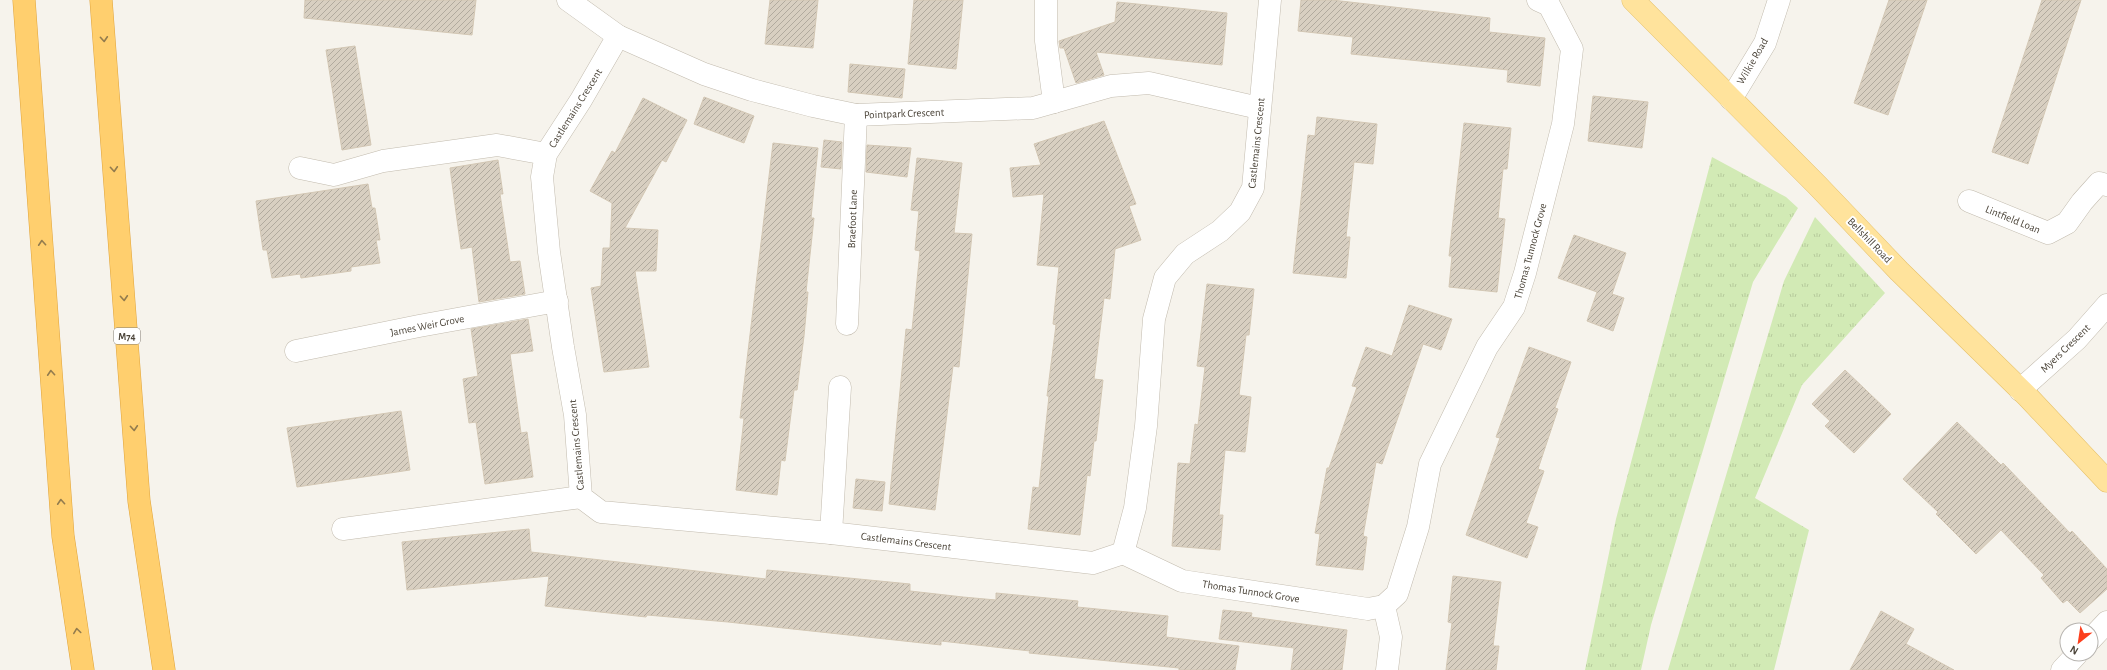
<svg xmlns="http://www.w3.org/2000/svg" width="2107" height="670" font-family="'Alegreya Sans',sans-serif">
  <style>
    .grass { fill: url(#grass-tufts) }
    .building { fill: url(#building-hatch); stroke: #d3c7b4 }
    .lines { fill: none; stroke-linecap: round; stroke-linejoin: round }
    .minor-casing { stroke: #c2bbae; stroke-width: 23 }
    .major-casing { stroke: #e6c16a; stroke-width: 23 }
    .highway-casing { stroke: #e0a43c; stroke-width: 23 }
    .minor { stroke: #fff; stroke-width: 22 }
    .major { stroke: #ffe39c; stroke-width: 22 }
    .highway { stroke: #ffcf6e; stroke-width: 22 }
    .oneway { stroke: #937c4e }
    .labels { text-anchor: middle; stroke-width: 4; stroke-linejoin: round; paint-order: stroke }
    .shield { fill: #fff; stroke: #817c74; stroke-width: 1 }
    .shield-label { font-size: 10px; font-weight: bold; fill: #4b4439 }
    .street-label { font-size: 11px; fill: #4b4439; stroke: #fff }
  </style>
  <defs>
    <pattern id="grass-tufts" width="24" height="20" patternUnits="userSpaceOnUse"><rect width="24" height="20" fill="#d2eab5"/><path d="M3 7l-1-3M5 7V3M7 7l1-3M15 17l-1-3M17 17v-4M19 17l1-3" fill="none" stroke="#b6ca9c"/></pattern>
    <pattern id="building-hatch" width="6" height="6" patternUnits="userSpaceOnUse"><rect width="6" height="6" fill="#d8cfc1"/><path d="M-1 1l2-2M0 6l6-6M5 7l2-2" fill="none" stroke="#b1aa9e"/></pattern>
  </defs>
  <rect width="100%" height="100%" fill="#f6f3ec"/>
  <g class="grass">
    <path d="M 1712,157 L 1786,197 L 1798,208 L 1753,282 L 1651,625 L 1641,670 L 1585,670 L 1616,519 Z"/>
    <path d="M 1815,217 L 1885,293 L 1802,385 L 1755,498 L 1809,530 L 1774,670 L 1668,670 L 1784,281 Z"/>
  </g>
  <g class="building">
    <path d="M 305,0 L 476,0 L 472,35 L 304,18 Z"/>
    <path d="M 770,0 L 818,0 L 813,48 L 765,44 Z"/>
    <path d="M 914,0 L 963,0 L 956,69 L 908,64 Z"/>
    <path d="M 1301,0 L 1332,0 L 1490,18 L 1489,32 L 1545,38 L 1540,86 L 1507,82 L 1508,70 L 1351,54 L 1353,37 L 1298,31 Z"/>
    <path d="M 1889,0 L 1927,0 L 1888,115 L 1854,103 Z"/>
    <path d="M 2042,0 L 2081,0 L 2028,164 L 1992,152 Z"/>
    <path d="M 1117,2 L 1227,13 L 1222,65 L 1096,52 L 1104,75 L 1076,83 L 1064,48 L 1060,48 L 1059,41 L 1115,22 Z"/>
    <path d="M 355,46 L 371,145 L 342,150 L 326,50 Z"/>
    <path d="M 850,64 L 905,69 L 902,98 L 848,92 Z"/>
    <path d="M 1593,96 L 1648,102 L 1642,148 L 1588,141 Z"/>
    <path d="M 704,97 L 754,116 L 744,143 L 694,124 Z"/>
    <path d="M 643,98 L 687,120 L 666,162 L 662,160 L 625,228 L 658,230 L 656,271 L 635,271 L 649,367 L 604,372 L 591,288 L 601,286 L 603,248 L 610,248 L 612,203 L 590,191 L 612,151 L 615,153 Z"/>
    <path d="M 1317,117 L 1377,124 L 1373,164 L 1354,162 L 1346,237 L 1350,237 L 1346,278 L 1293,273 L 1308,135 L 1315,136 Z"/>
    <path d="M 1104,121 L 1136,204 L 1129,206 L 1141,240 L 1115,249 L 1110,299 L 1104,298 L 1094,379 L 1103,380 L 1096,441 L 1094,441 L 1090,476 L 1087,475 L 1080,535 L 1028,529 L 1033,487 L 1039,488 L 1049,396 L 1047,396 L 1056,325 L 1053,324 L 1059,267 L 1037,265 L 1044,194 L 1013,197 L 1010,168 L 1041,165 L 1034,144 Z"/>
    <path d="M 1464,123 L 1511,128 L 1507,169 L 1503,169 L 1498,218 L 1505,219 L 1497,292 L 1449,287 L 1452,256 L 1449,256 Z"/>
    <path d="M 824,140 L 842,142 L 841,169 L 821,167 Z"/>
    <path d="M 773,143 L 818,148 L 811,218 L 814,218 L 806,292 L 808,292 L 804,336 L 797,390 L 794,390 L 785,461 L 781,460 L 777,495 L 736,490 L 744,418 L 740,418 Z"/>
    <path d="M 867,145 L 911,148 L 907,177 L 866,172 Z"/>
    <path d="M 917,158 L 962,163 L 954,233 L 972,234 L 959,367 L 953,366 L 935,510 L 889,504 L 906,329 L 912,330 L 920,251 L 915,250 L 919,211 L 911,210 Z"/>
    <path d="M 498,160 L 503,194 L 500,194 L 510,262 L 520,261 L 525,294 L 479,302 L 472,247 L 461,249 L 450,168 Z"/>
    <path d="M 368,184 L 372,208 L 375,208 L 380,240 L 376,240 L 380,263 L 351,267 L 351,271 L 301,278 L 300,274 L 272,278 L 267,250 L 263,250 L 256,201 Z"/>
    <path d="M 1574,235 L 1626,253 L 1612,294 L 1624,298 L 1613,331 L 1587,321 L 1597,292 L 1558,278 Z"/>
    <path d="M 1207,284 L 1254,289 L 1249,335 L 1246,335 L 1239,395 L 1251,397 L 1245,452 L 1225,450 L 1219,515 L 1223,515 L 1220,550 L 1172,546 L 1178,463 L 1190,464 L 1195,424 L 1198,425 L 1205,367 L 1197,366 Z"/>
    <path d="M 1409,305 L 1452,319 L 1441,350 L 1423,344 L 1382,464 L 1376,462 L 1363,536 L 1367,537 L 1363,570 L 1316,565 L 1320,534 L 1315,533 L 1327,468 L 1329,468 L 1357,387 L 1352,386 L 1366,347 L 1392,356 Z"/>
    <path d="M 528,319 L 533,351 L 510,354 L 521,433 L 527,432 L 533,477 L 485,484 L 476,422 L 469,423 L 463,379 L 478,376 L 471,329 Z"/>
    <path d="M 1529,347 L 1571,362 L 1555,408 L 1558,409 L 1538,469 L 1544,471 L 1526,523 L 1538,527 L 1527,558 L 1466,535 L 1500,438 L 1496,437 Z"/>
    <path d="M 1845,370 L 1891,414 L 1854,453 L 1825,426 L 1830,421 L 1812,404 Z"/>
    <path d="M 401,411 L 410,470 L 297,487 L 287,428 Z"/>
    <path d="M 1957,422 L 2001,465 L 2003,463 L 2070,533 L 2072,531 L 2107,569 L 2107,589 L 2080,613 L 2067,600 L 2063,603 L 2041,578 L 2044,575 L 2001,530 L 1976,554 L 1936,514 L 1938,512 L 1903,479 Z"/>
    <path d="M 856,479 L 885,482 L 882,511 L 853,508 Z"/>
    <path d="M 529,529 L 531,552 L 766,579 L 767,570 L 910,584 L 910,591 L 963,597 L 996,600 L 996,593 L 1078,601 L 1077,607 L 1168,616 L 1166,637 L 1239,646 L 1235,670 L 1179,670 L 1179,668 L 1029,653 L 1030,651 L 941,641 L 941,645 L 728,622 L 647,615 L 646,617 L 545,606 L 549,576 L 407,590 L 402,542 Z"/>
    <path d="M 1453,576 L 1501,582 L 1493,646 L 1499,646 L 1496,670 L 1446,670 L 1452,623 L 1448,622 Z"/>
    <path d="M 1223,610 L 1252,613 L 1251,617 L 1347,630 L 1342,670 L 1291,670 L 1294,648 L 1219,639 Z"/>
    <path d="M 1881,611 L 1914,629 L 1906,644 L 1954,670 L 1850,670 Z"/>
  </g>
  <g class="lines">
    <g class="minor-casing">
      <g id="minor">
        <path d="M 568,0 L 618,36 L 704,74 L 752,90 L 813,106 L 856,115 L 1033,108 L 1111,86 L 1149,83 L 1259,108"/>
        <path d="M 1046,0 L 1046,41 L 1054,102"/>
        <path d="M 618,36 L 581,100 L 546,154 L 542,177 L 549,252 L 563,347 L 575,415 L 581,497 L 601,512 L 831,533 L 1093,563 L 1123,553"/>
        <path d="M 1731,99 L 1765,43 L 1779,0"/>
        <path d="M 300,168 L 334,175 L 383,161 L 497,145 L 546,154"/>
        <path d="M 1969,201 L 2048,233 L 2067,223 L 2082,202 L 2099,183 L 2107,185"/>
        <path d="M 847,324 L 856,115"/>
        <path d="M 296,351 L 419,326 L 557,301"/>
        <path d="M 2020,390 L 2077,339 L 2107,305"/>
        <path d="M 343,529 L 581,497"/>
        <path d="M 831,533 L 840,387"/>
        <path d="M 1123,553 L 1182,581 L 1368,609 L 1384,606 L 1397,594 L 1418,527 L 1430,464 L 1487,347 L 1514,307 L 1525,273 L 1563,124 L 1572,49 L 1549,5 L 1538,0"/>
        <path d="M 1123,553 L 1135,508 L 1146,426 L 1154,319 L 1165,278 L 1185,254 L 1220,231 L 1240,212 L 1253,188 L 1270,0"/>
        <path d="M 1384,606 L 1391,637 L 1387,670"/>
        <path d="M 2091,639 L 2107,622"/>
        <path d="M 2062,670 L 2077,654"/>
      </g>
    </g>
    <g class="major-casing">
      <path id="major" d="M 1633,0 L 1817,185 L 1899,271 L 2028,397 L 2107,481"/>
    </g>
    <g class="highway-casing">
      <g id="highway">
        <path d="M 24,0 L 63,536 L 83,670"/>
        <path d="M 101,0 L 139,501 L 164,670"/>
      </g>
    </g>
    <use href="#minor" class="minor"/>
    <use href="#major" class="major"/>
    <use href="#highway" class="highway"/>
  </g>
  <defs><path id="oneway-chevron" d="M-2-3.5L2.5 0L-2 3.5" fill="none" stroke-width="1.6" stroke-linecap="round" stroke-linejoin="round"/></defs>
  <g class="oneway">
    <use href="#oneway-chevron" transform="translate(104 39) rotate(86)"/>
    <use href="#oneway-chevron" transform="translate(114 169) rotate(86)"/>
    <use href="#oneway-chevron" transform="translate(42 243) rotate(-94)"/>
    <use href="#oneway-chevron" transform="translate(124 298) rotate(86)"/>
    <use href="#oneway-chevron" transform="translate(51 373) rotate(-94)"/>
    <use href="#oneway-chevron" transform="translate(134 428) rotate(86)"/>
    <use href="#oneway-chevron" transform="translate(61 502) rotate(-94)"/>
    <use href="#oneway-chevron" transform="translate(77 631) rotate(-98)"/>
  </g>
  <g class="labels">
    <rect class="shield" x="114" y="328" width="26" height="16" rx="3"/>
    <g class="shield-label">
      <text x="127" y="340">M74</text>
    </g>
    <g class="street-label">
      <text transform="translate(1752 61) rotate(-60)" y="4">Wilkie Road</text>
      <text transform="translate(575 108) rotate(-58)" y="4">Castlemains Crescent</text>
      <text transform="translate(904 113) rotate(-2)" y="4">Pointpark Crescent</text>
      <text transform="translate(1256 143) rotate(-84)" y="4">Castlemains Crescent</text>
      <text transform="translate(852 219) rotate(-88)" y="4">Braefoot Lane</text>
      <text transform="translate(2013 219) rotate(22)" y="4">Lintfield Loan</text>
      <text transform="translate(1870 240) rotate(46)" y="4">Bellshill Road</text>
      <text transform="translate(1530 251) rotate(-75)" y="4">Thomas Tunnock Grove</text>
      <text transform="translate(427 325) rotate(-11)" y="4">James Weir Grove</text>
      <text transform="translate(2065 348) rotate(-44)" y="4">Myers Crescent</text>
      <text transform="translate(576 445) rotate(-95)" y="4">Castlemains Crescent</text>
      <text transform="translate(906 541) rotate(7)" y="4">Castlemains Crescent</text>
      <text transform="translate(1251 591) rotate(9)" y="4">Thomas Tunnock Grove</text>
    </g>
  </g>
  <g transform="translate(2079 642) rotate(210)"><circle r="19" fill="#ffffff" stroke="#b7b4b0"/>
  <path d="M0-3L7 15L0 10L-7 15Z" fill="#fc3f1d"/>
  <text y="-6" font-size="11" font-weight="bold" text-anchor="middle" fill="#4b4439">N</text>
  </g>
</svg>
